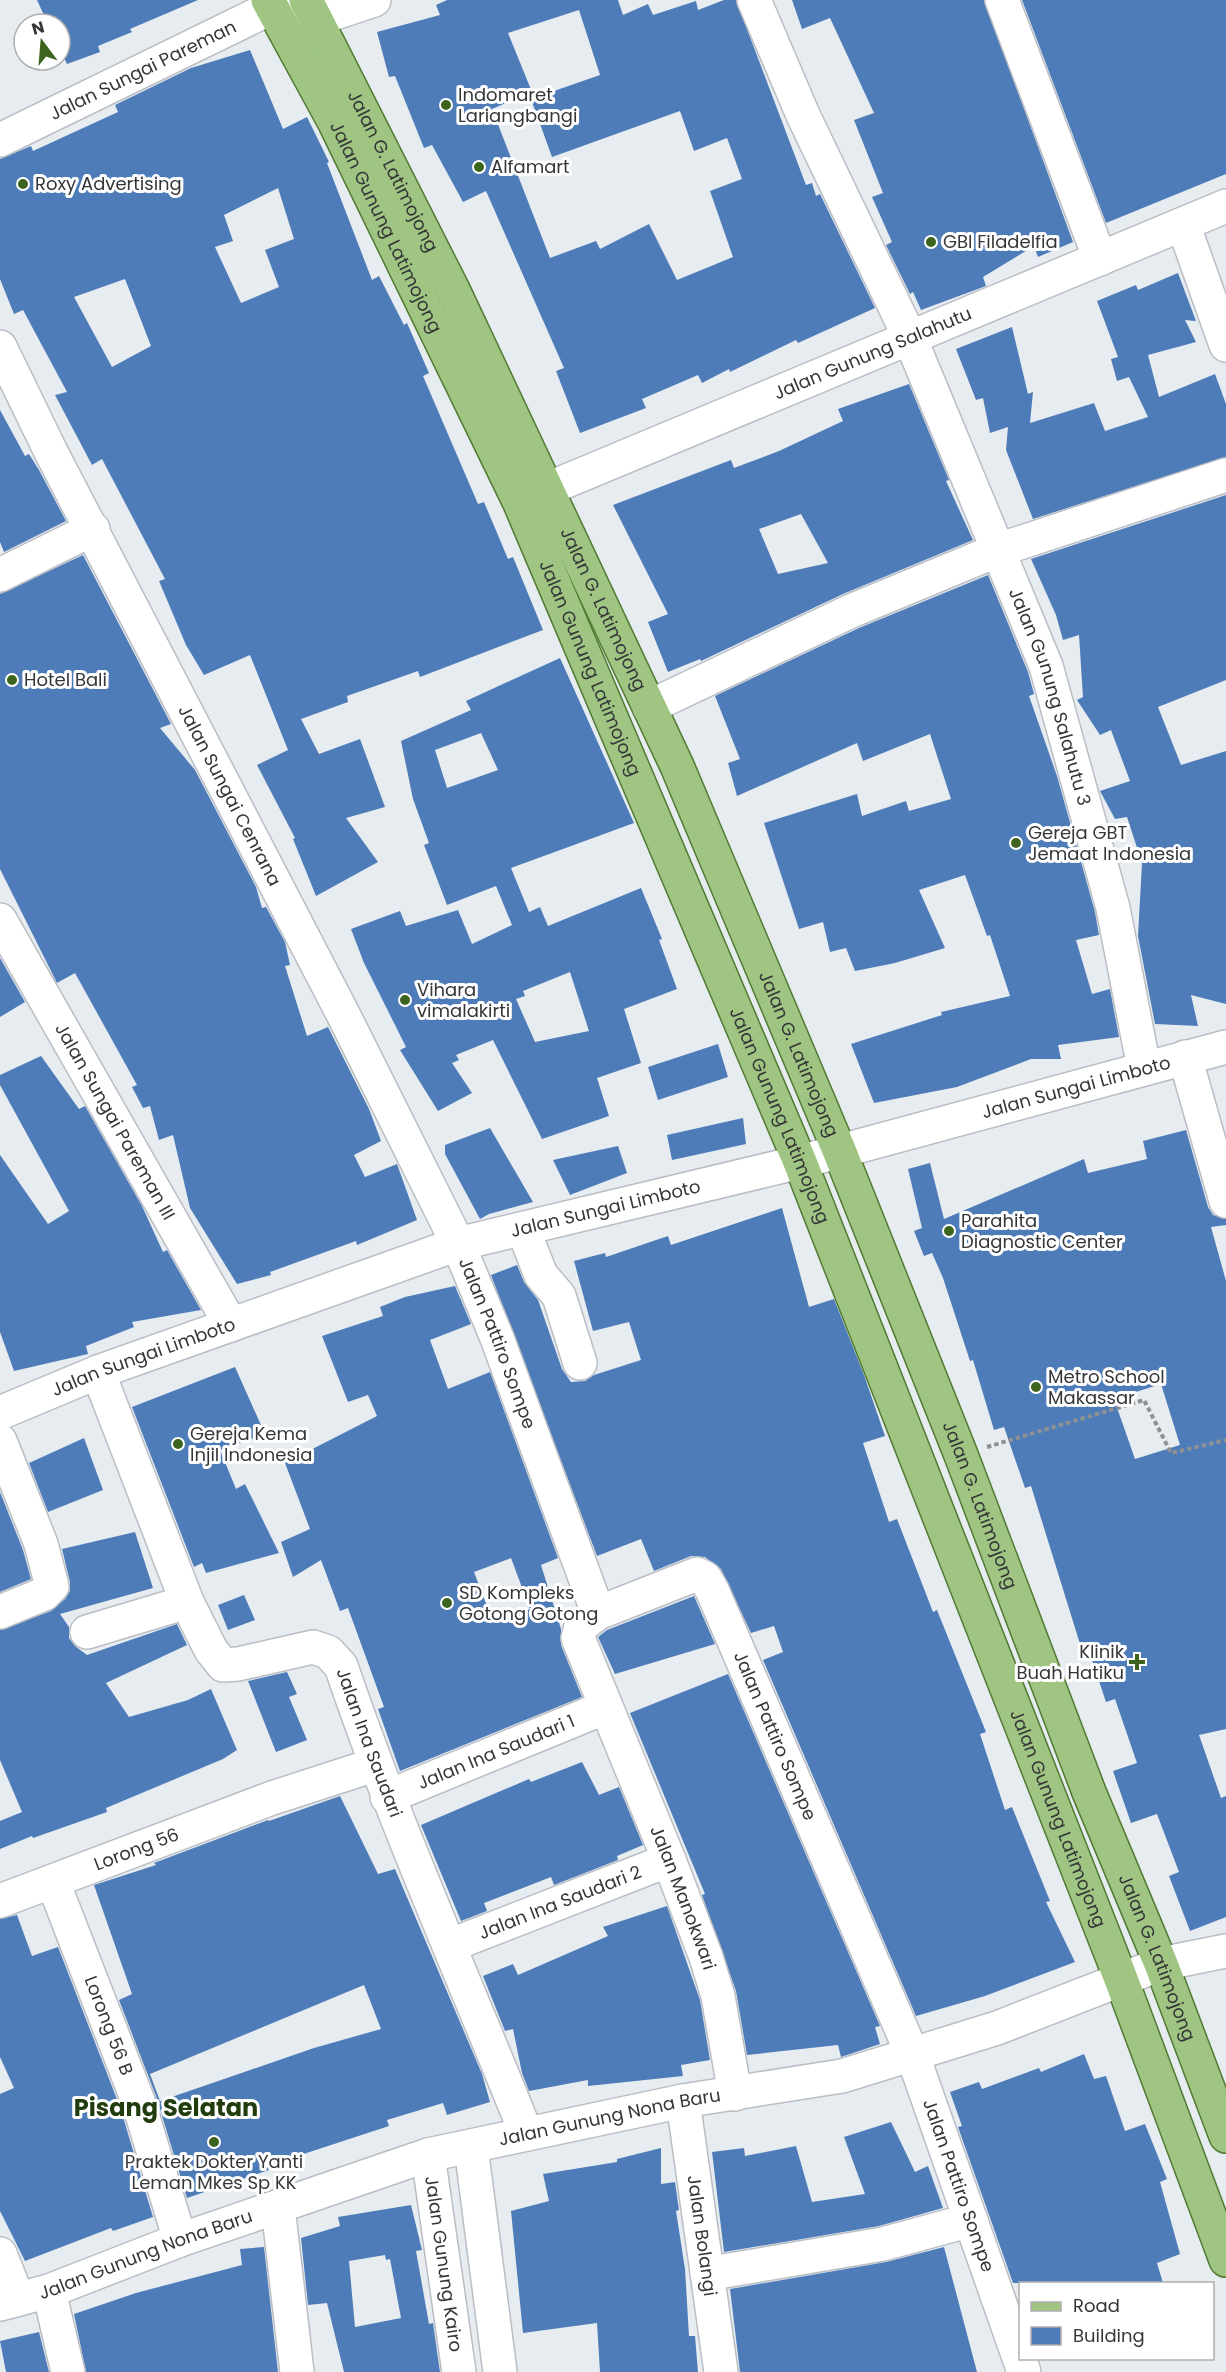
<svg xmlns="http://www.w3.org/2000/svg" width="1226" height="2372" font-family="Poppins,sans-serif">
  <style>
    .building { fill: #4e7cb8; fill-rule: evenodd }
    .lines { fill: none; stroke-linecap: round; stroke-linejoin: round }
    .minor-casing { stroke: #babec4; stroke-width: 36 }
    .major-casing { stroke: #517a32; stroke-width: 36 }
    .path { stroke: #8d9194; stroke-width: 4; stroke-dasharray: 4.5 3; stroke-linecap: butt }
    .minor { stroke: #fff; stroke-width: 33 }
    .major { stroke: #a0c582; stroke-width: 33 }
    .poi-dot { fill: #3d641e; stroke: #fff; stroke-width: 2 }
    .labels { text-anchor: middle; stroke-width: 6; stroke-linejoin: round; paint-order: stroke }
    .street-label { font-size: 18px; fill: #343638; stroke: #fff }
    .poi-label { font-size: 18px; fill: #343638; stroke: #fff; text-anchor: start }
    .district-label { font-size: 24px; font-weight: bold; fill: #223d0d; stroke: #fff }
  </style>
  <rect width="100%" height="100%" fill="#e7ecf1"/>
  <g class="building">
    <path d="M 37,0 L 198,0 L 130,29 L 132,32 L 98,46 L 100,52 L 67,64 L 60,49 L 60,24 L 48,24 Z"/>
    <path d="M 447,0 L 618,0 L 623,15 L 648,4 L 653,15 L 696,1 L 698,10 L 724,0 L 736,0 L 806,185 L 812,183 L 816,196 L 820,194 L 875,308 L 798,343 L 796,340 L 730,372 L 729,369 L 702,383 L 698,375 L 642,399 L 646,408 L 580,433 L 556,371 L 564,368 L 486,191 L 463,202 L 432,145 L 424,148 L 395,76 L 389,77 L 377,32 L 440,15 L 436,5 ZM 579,10 L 600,75 L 531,99 L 552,157 L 680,111 L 694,151 L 727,138 L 742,179 L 710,191 L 733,257 L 677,280 L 649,224 L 600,249 L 596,241 L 550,258 L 492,109 L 532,92 L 508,33 Z"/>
    <path d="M 792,0 L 984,0 L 1073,242 L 1038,257 L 1034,246 L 983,277 L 986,286 L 921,310 L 913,292 L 910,294 L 886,245 L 892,242 L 872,197 L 883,193 L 854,120 L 874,113 L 830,18 L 802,29 Z"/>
    <path d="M 1022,0 L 1226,0 L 1226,174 L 1106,223 Z"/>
    <path d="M 250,50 L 283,129 L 307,117 L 329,162 L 327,163 L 372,280 L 379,276 L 404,325 L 407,323 L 429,373 L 423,376 L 478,504 L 484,502 L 508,559 L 513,557 L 543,630 L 420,677 L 418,671 L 347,696 L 348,702 L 301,719 L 319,754 L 360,739 L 385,807 L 346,818 L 378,862 L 316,896 L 293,839 L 295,838 L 257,765 L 288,750 L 250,655 L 204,675 L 186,645 L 159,581 L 165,579 L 102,459 L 92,465 L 55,395 L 67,392 L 23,310 L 14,314 L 0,279 L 0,159 L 31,146 L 33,151 L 118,112 L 115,105 L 191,68 ZM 278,188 L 294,239 L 265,250 L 279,287 L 241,303 L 215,247 L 233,241 L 224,215 ZM 125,279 L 151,346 L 112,367 L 74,297 Z"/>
    <path d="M 1178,273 L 1196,321 L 1185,320 L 1196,342 L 1148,355 L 1159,397 L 1215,374 L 1226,404 L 1226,457 L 1033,519 L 1006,450 L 1008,427 L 990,433 L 983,398 L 976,400 L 956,349 L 1012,327 L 1028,394 L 1033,392 L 1030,423 L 1094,403 L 1105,431 L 1148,417 L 1129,377 L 1117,381 L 1111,359 L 1118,357 L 1097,301 L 1136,285 L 1138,290 Z"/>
    <path d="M 909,384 L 949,480 L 946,481 L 973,540 L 843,594 L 701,661 L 700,659 L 668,672 L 648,622 L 668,614 L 613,505 L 731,460 L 734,468 L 779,451 L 843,421 L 838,409 ZM 801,514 L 828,563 L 778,574 L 759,529 Z"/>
    <path d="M 0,410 L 25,456 L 29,454 L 39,470 L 66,521 L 4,552 L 0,542 Z"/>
    <path d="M 1226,495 L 1226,680 L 1158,707 L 1181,765 L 1226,751 L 1226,1004 L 1191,995 L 1198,1026 L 1155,1024 L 1138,936 L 1142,863 L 1127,817 L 1115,819 L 1100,791 L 1130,781 L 1111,730 L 1100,735 L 1077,700 L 1083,697 L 1079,635 L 1063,640 L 1056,615 L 1031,559 Z"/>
    <path d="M 83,555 L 171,724 L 160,728 L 195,770 L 256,887 L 262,908 L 266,907 L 285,942 L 290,965 L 285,966 L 307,1036 L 328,1027 L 369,1109 L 381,1141 L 354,1155 L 365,1177 L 397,1164 L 417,1220 L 357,1245 L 356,1241 L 270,1272 L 271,1275 L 237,1284 L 190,1208 L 173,1135 L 159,1140 L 150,1106 L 143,1108 L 132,1087 L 137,1085 L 75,973 L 57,983 L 0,869 L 0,594 Z"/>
    <path d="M 988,575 L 1028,672 L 1034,694 L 1029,696 L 1057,776 L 1095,912 L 1099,935 L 1076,940 L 1092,994 L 1110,989 L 1119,1037 L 1058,1045 L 1061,1059 L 1031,1059 L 957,1087 L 874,1103 L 851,1044 L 942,1015 L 941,1012 L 1010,996 L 990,935 L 987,936 L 965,875 L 919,890 L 945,948 L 895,963 L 855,971 L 846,948 L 830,952 L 823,922 L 799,929 L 764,823 L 857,794 L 862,816 L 906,801 L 909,811 L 951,799 L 930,734 L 863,761 L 857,743 L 737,796 L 728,763 L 740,759 L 715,696 L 859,628 Z"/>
    <path d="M 560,658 L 634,823 L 511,868 L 529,912 L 540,907 L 548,926 L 641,888 L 662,939 L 659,940 L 677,989 L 624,1009 L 641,1063 L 597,1078 L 609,1116 L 542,1139 L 493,1040 L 456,1055 L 459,1060 L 452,1063 L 472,1093 L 438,1111 L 400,1050 L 406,1047 L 364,963 L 351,929 L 400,911 L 406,926 L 458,910 L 472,944 L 512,925 L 496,886 L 447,905 L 424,845 L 429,843 L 413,799 L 401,741 L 471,710 L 466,701 ZM 481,733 L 498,770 L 447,788 L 435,750 ZM 570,972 L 589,1031 L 535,1042 L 516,999 L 525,996 L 523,991 Z"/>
    <path d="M 0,958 L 25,1002 L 0,1017 Z"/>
    <path d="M 718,1044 L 728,1077 L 658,1100 L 648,1067 Z"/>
    <path d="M 41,1056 L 79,1109 L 85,1106 L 142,1206 L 163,1252 L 167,1250 L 201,1310 L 132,1322 L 134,1327 L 86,1346 L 88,1354 L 14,1371 L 0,1332 L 0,1155 L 48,1224 L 69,1211 L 0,1085 L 0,1075 Z"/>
    <path d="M 743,1118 L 746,1144 L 672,1160 L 667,1135 Z"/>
    <path d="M 490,1128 L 533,1202 L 489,1214 L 480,1219 L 445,1154 L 445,1145 Z"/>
    <path d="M 1186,1130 L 1208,1207 L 1213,1215 L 1226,1219 L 1226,1225 L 1211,1227 L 1226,1281 L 1226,1729 L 1199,1735 L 1221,1798 L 1226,1796 L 1226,1917 L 1190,1931 L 1169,1876 L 1179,1872 L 1157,1814 L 1131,1823 L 1113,1771 L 1137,1763 L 1115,1699 L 1106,1702 L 1086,1642 L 1080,1644 L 1031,1486 L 1025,1488 L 1004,1427 L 994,1430 L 973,1360 L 970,1361 L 943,1278 L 932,1253 L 924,1256 L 914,1231 L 922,1228 L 908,1169 L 930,1163 L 944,1219 L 1084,1159 L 1088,1173 L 1147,1159 L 1143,1141 ZM 1161,1384 L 1180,1445 L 1135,1459 L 1114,1399 Z"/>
    <path d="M 618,1146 L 627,1173 L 570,1195 L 553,1160 Z"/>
    <path d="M 782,1208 L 809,1307 L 834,1299 L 864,1375 L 885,1436 L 863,1443 L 889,1522 L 897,1519 L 933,1612 L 937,1610 L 986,1732 L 980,1734 L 1005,1810 L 1012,1807 L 1050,1901 L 1046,1902 L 1075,1962 L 985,1996 L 916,2016 L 763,1660 L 783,1652 L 774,1626 L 751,1633 L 721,1569 L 705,1557 L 691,1556 L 654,1571 L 641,1539 L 597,1556 L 491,1275 L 517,1265 L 524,1282 L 538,1300 L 562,1369 L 571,1382 L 585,1381 L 594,1375 L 641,1360 L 629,1322 L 593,1331 L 574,1261 L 605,1253 L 606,1257 L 668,1236 L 671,1245 Z"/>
    <path d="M 455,1286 L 471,1324 L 430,1340 L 448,1389 L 490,1372 L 558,1558 L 541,1565 L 561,1629 L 561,1645 L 582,1697 L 400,1771 L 378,1709 L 384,1707 L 348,1608 L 340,1611 L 321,1560 L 293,1577 L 281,1542 L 310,1529 L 285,1463 L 377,1416 L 368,1395 L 348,1402 L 322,1336 L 383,1316 L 380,1307 L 405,1297 ZM 511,1558 L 530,1609 L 493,1622 L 474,1572 Z"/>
    <path d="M 235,1367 L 265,1434 L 220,1450 L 236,1489 L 245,1484 L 279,1553 L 206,1573 L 202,1563 L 194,1567 L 132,1407 Z"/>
    <path d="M 84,1438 L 103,1490 L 48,1512 L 29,1463 Z"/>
    <path d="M 0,1492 L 23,1550 L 31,1579 L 0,1592 Z"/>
    <path d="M 135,1532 L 153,1588 L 60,1614 L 69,1627 L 69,1638 L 75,1646 L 87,1655 L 177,1624 L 187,1645 L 106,1683 L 129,1717 L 188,1700 L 211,1689 L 237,1750 L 223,1759 L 106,1808 L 107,1812 L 33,1838 L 32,1836 L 0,1849 L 0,1821 L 22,1812 L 0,1760 L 0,1630 L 51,1611 L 65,1599 L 70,1591 L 70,1582 L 62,1549 Z"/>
    <path d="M 244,1595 L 255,1620 L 228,1630 L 218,1605 Z"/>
    <path d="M 694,1596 L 715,1644 L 615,1674 L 598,1637 L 607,1630 Z"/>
    <path d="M 287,1672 L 297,1694 L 289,1697 L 307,1740 L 276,1752 L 248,1681 Z"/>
    <path d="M 728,1674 L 880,2026 L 875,2027 L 880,2044 L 841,2057 L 838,2045 L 747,2055 L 736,1991 L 702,1895 L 705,1894 L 630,1713 Z"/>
    <path d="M 582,1762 L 599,1795 L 619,1787 L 643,1845 L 617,1856 L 618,1860 L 554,1885 L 551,1877 L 484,1903 L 487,1911 L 461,1921 L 421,1825 L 529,1779 L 531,1782 Z"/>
    <path d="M 340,1796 L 378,1874 L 395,1869 L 482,2074 L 490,2102 L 447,2115 L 443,2103 L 387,2120 L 389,2126 L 267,2166 L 269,2170 L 187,2198 L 156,2096 L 119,2000 L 132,1994 L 94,1885 L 156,1865 L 154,1863 L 268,1820 L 269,1821 ZM 364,1985 L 381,2029 L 314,2048 L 160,2101 L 150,2074 Z"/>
    <path d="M 667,1906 L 700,2000 L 710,2060 L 681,2065 L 683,2076 L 588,2086 L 588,2080 L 529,2091 L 522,2073 L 513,2029 L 505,2031 L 483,1976 L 513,1964 L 518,1975 L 608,1936 L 603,1927 Z"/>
    <path d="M 17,1915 L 32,1956 L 58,1947 L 120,2107 L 153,2217 L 113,2231 L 111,2228 L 25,2261 L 0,2211 L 0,2094 L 14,2088 L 0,2057 L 0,1919 Z"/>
    <path d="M 1084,2054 L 1094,2079 L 1106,2076 L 1125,2131 L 1145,2124 L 1167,2179 L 1160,2182 L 1180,2254 L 1157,2263 L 1163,2283 L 1013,2283 L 958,2127 L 962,2126 L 950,2092 L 979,2082 L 982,2089 L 1039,2068 L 1041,2072 Z"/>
    <path d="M 891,2122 L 915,2172 L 928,2166 L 943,2208 L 879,2226 L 724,2252 L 712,2152 L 744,2148 L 745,2156 L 796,2146 L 812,2202 L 865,2194 L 844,2137 Z"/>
    <path d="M 661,2148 L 661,2184 L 675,2182 L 679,2210 L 676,2211 L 685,2269 L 689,2336 L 695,2336 L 698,2372 L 600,2372 L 597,2323 L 523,2333 L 511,2211 L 549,2201 L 543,2174 L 617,2162 L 617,2159 Z"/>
    <path d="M 411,2205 L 422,2250 L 416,2251 L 429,2324 L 433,2323 L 440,2372 L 344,2372 L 327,2303 L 308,2305 L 301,2238 L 340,2226 L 338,2217 ZM 385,2255 L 386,2260 L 390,2259 L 401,2318 L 355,2327 L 349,2261 Z"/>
    <path d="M 264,2247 L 278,2372 L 86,2372 L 74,2314 L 136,2293 L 242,2265 L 240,2249 Z"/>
    <path d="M 944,2247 L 977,2372 L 740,2372 L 730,2289 L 886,2262 Z"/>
    <path d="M 39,2332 L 49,2372 L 6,2372 L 0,2341 Z"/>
  </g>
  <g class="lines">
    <g class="minor-casing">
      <g id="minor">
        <path id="s1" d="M 754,0 L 803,115 L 910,338 L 1046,666 L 1113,908 L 1144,1068"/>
        <path d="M 1002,0 L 1100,259"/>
        <path d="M 292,32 L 317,19 L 374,0"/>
        <path id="s2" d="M 0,140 L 287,0"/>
        <path d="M 1183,224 L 1226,345"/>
        <path id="s3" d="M 0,347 L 51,452 L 343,1014 L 458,1244 L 497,1338 L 598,1613 L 697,1574 L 705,1578 L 712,1590 L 913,2056 L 1024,2372"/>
        <path id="s4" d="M 521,500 L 1226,206"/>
        <path d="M 0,575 L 93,529"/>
        <path d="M 649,707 L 851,611 L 998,550 L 1226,475"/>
        <path id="s5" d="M 0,920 L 231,1325"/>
        <path d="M 1185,1057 L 1226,1201"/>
        <path d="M 523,1229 L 541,1275 L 559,1296 L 580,1363"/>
        <path id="s6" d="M 98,1372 L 187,1602 L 211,1650 L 223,1665 L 238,1664 L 313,1647 L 328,1652 L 341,1666 C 395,1825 464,1978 526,2133"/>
        <path id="s7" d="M 0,1413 L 98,1372 L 458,1244 L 800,1162 L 1226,1047"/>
        <path d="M 0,1441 L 41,1544 L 52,1586 L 44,1594 L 0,1612"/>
        <path id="s8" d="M 598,1613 L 581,1626 L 578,1638 L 669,1860 L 706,1957 L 718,1996 L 735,2094"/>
        <path d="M 87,1632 L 187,1602"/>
        <path id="s9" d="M 387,1797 L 606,1707"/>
        <path id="s10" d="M 53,1882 L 138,2101 L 180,2240"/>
        <path id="s11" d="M 0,1901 L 272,1798 L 374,1765"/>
        <path id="s12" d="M 451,1945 L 669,1860"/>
        <path id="s13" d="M 683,2101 L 721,2372"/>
        <path d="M 471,2147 L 500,2372"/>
        <path id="s14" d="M 428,2155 L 459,2372"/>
        <path d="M 278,2207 L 297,2372"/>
        <path d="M 0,2254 L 18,2299"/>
        <path d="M 707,2271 L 724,2271 L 883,2244 L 971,2220"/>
        <path d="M 49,2291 L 68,2372"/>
        <path id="s15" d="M 0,2304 L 49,2291 L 180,2240 L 428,2155 L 683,2101 L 842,2076 L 997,2028 L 1161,1964 L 1226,1951"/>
      </g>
    </g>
    <g class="major-casing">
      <g id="major">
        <path id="s16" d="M 268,0 L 335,123 L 519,501 L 800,1162 L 1121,1979 L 1226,2260"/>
        <path id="s17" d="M 306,0 L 453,290 L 677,766 L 839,1150 L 961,1455 L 1089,1792 L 1161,1964 L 1226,2136"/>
      </g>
    </g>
    <path class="path" d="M 987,1447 L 1144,1400 L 1171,1453 L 1226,1440"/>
    <use href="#minor" class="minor"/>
    <use href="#major" class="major"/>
  </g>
  <g class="poi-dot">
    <circle cx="446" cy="105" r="6"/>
    <circle cx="479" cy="167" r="6"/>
    <circle cx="23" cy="184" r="6"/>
    <circle cx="931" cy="242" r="6"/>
    <circle cx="12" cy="680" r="6"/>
    <circle cx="1016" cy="843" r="6"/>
    <circle cx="405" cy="1000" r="6"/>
    <circle cx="949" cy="1231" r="6"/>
    <circle cx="1036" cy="1387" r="6"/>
    <circle cx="178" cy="1444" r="6"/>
    <circle cx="447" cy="1603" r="6"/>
    <path d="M1134 1653h6v6h6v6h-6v6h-6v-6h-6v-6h6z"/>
    <circle cx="214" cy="2142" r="6"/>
  </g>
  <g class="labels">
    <g class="street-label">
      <text dy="6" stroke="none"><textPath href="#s2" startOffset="159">Jalan Sungai Pareman</textPath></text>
      <text dy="6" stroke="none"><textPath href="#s17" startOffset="192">Jalan G. Latimojong</textPath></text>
      <text dy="6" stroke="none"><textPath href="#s16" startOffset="256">Jalan Gunung Latimojong</textPath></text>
      <text dy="6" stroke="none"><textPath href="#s4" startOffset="381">Jalan Gunung Salahutu</textPath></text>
      <text dy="6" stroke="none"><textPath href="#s17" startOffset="678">Jalan G. Latimojong</textPath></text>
      <text dy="6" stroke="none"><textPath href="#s16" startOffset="742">Jalan Gunung Latimojong</textPath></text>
      <text dy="6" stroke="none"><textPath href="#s1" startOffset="758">Jalan Gunung Salahutu 3</textPath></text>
      <text dy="6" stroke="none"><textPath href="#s3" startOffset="504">Jalan Sungai Cenrana</textPath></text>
      <text dy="6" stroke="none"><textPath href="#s17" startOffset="1164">Jalan G. Latimojong</textPath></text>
      <text dy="6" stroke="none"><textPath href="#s7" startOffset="1126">Jalan Sungai Limboto</textPath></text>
      <text dy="6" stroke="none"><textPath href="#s16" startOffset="1228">Jalan Gunung Latimojong</textPath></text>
      <text dy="6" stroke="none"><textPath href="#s5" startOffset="232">Jalan Sungai Pareman III</textPath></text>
      <text dy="6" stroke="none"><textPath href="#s7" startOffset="640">Jalan Sungai Limboto</textPath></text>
      <text dy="6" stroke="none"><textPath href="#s3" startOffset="1114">Jalan Pattiro Sompe</textPath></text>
      <text dy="6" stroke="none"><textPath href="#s7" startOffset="154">Jalan Sungai Limboto</textPath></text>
      <text dy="6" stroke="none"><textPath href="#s17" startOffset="1650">Jalan G. Latimojong</textPath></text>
      <text dy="6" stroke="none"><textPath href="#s3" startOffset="1690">Jalan Pattiro Sompe</textPath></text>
      <text dy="6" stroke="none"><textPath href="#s6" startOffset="528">Jalan Ina Saudari</textPath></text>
      <text dy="6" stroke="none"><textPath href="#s9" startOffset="118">Jalan Ina Saudari 1</textPath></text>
      <text dy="6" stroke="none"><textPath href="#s16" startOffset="1984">Jalan Gunung Latimojong</textPath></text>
      <text dy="6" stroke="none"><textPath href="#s11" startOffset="146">Lorong 56</textPath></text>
      <text dy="6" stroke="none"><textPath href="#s8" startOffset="314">Jalan Manokwari</textPath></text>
      <text dy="6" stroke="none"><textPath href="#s12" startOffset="117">Jalan Ina Saudari 2</textPath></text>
      <text dy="6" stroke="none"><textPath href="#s17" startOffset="2136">Jalan G. Latimojong</textPath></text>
      <text dy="6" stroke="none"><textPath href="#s10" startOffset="154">Lorong 56 B</textPath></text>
      <text dy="6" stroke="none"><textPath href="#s15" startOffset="639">Jalan Gunung Nona Baru</textPath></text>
      <text dy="6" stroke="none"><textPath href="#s3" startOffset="2176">Jalan Pattiro Sompe</textPath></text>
      <text dy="6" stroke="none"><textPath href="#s13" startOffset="136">Jalan Bolangi</textPath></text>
      <text dy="6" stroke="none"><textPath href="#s15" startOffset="154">Jalan Gunung Nona Baru</textPath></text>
      <text dy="6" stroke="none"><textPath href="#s14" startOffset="110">Jalan Gunung Kairo</textPath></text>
    </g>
    <g class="poi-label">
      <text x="458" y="101">Indomaret<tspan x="458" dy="21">Lariangbangi</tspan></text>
      <text x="491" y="173">Alfamart</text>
      <text x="35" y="190">Roxy Advertising</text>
      <text x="943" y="248">GBI Filadelfia</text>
      <text x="24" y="686">Hotel Bali</text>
      <text x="1028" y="839">Gereja GBT<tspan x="1028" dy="21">Jemaat Indonesia</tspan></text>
      <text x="417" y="996">Vihara<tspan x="417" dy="21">vimalakirti</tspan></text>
      <text x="961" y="1227">Parahita<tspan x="961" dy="21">Diagnostic Center</tspan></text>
      <text x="1048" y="1383">Metro School<tspan x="1048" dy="21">Makassar</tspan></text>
      <text x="190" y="1440">Gereja Kema<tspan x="190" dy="21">Injil Indonesia</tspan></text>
      <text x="459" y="1599">SD Kompleks<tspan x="459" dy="21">Gotong Gotong</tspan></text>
      <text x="1124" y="1658" text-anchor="end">Klinik<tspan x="1124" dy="21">Buah Hatiku</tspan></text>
      <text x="214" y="2168" text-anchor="middle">Praktek Dokter Yanti<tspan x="214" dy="21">Leman Mkes Sp KK</tspan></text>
    </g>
    <g class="district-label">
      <text x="166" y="2116">Pisang Selatan</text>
    </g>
  </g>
  <rect x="1019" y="2282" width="195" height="78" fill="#ffffff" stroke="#aeafaf" stroke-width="1.5"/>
  <rect x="1031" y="2302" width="30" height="9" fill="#a0c582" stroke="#aeafaf" stroke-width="1.5"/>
  <text x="1073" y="2312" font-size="18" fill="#343638">Road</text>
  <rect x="1031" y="2327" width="30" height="18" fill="#4e7cb8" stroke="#aeafaf" stroke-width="1.5"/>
  <text x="1073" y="2342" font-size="18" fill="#343638">Building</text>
  <g transform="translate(42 42) rotate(344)"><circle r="28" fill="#ffffff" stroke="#aeafaf" stroke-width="1.5"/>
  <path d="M0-4.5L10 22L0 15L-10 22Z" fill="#3d641e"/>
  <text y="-9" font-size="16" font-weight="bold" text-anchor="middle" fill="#343638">N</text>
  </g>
</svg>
